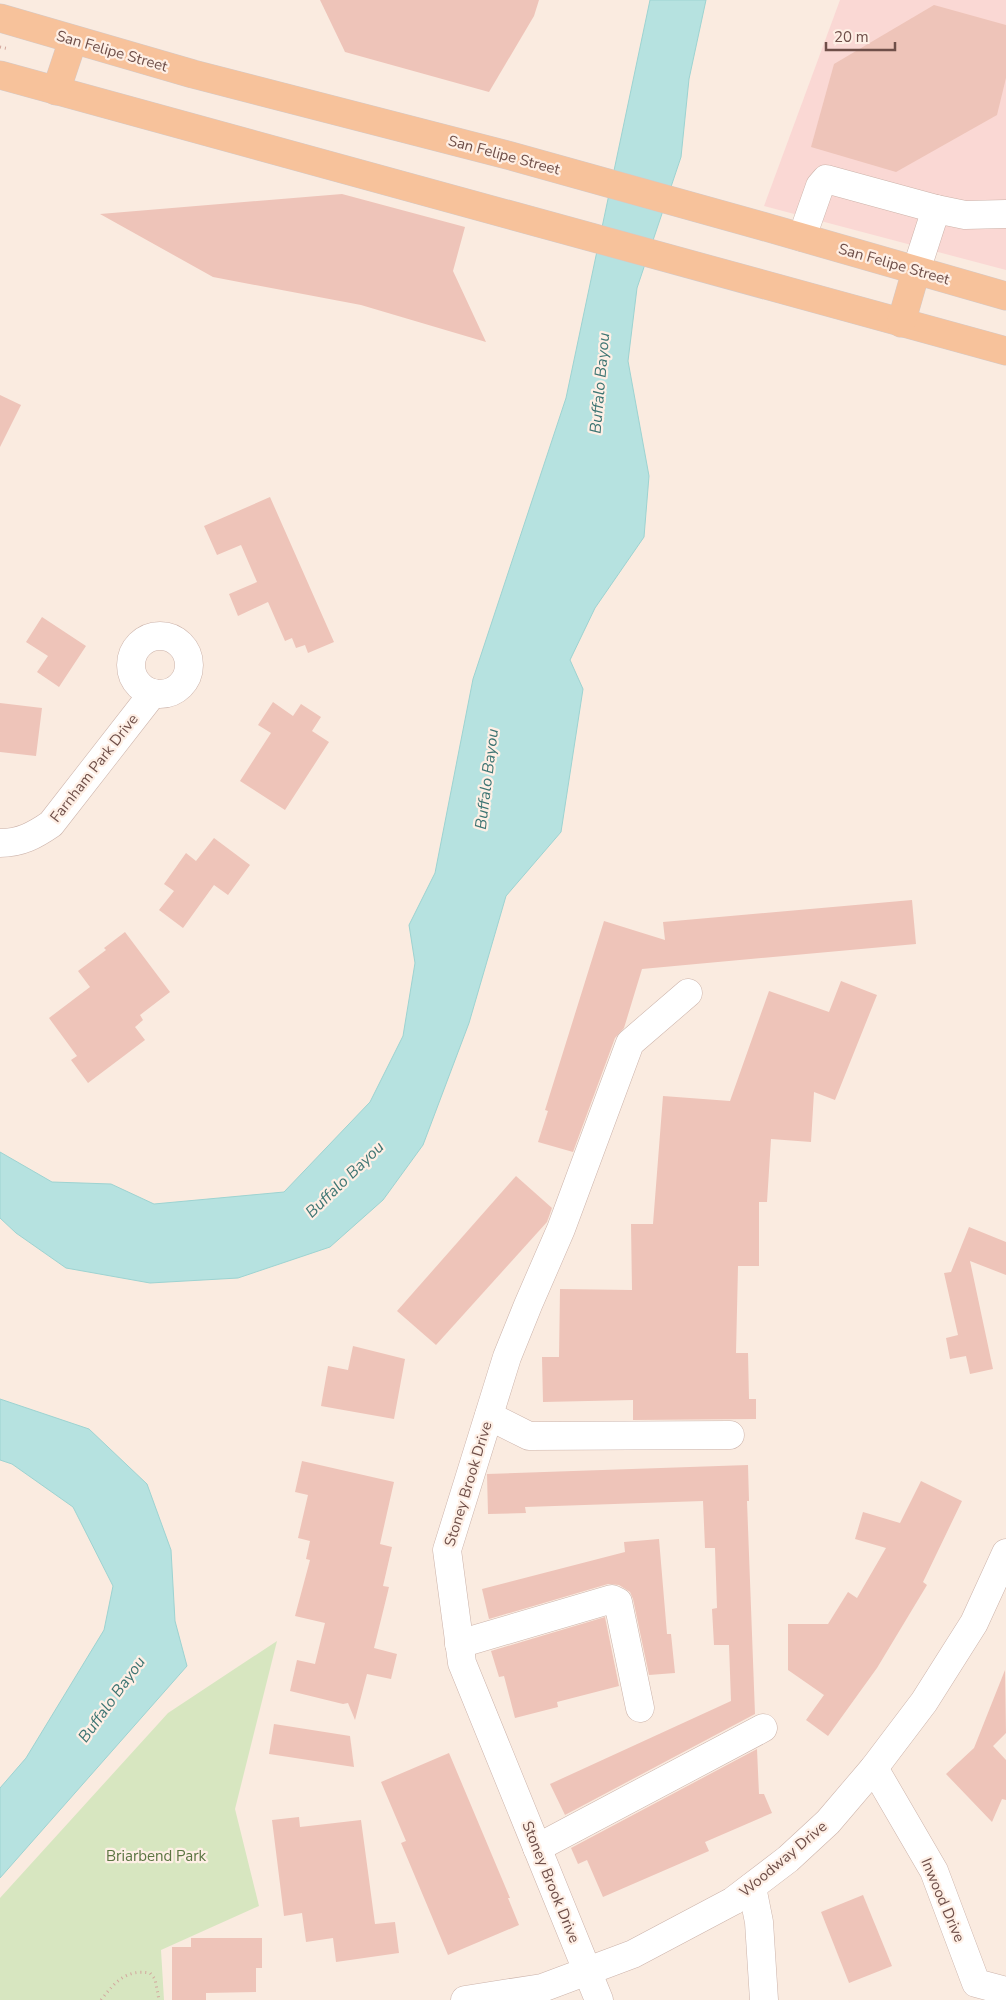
<svg xmlns="http://www.w3.org/2000/svg" width="1006" height="2000" font-family="'Nunito Sans',sans-serif">
  <style>
    .commercial { fill: #fad8d4 }
    .green { fill: #d7e6c0 }
    .water { fill: #b6e2e0; stroke: #9dd3d1 }
    .building { fill: #eec4b9 }
    .lines { fill: none; stroke-linecap: round; stroke-linejoin: round }
    .minor-casing { stroke: #ccb3aa; stroke-width: 29 }
    .major-casing { stroke: #d4cac8; stroke-width: 29 }
    .path { stroke: #d2a79d; stroke-width: 3; stroke-dasharray: 1 4; stroke-linecap: butt }
    .minor { stroke: #fff; stroke-width: 28 }
    .major { stroke: #f7c29b; stroke-width: 28 }
    .labels { text-anchor: middle; stroke-width: 4.5; stroke-linejoin: round; paint-order: stroke }
    .street-label { font-size: 15px; fill: #6f4f49; stroke: #feefe5 }
    .park-label { font-size: 15px; fill: #5b7542; stroke: #feefe5 }
    .water-label { font-size: 16px; font-style: italic; fill: #3e7573; stroke: #feefe5 }
  </style>
  <rect width="100%" height="100%" fill="#faebe0"/>
  <path class="commercial" d="M 840,0 L 1006,0 L 1006,270 L 764,206 Z"/>
  <path class="green" d="M 277,1641 L 235,1809 L 259,1906 L 161,1950 L 164,2000 L 0,2000 L 0,1898 L 168,1713 Z"/>
  <g class="water">
    <path d="M 650,0 L 706,0 L 689,79 L 681,157 L 637,288 L 628,361 L 649,476 L 644,537 L 595,608 L 570,660 L 583,689 L 561,832 L 506,896 L 469,1023 L 423,1145 L 383,1200 L 330,1247 L 238,1278 L 150,1283 L 66,1268 L 16,1233 L 0,1218 L 0,1152 L 52,1182 L 111,1184 L 154,1204 L 284,1192 L 370,1102 L 403,1036 L 415,963 L 409,925 L 435,873 L 473,679 L 566,398 Z"/>
    <path d="M 0,1399 L 89,1429 L 147,1484 L 171,1550 L 175,1621 L 187,1666 L 0,1878 L 0,1788 L 26,1758 L 104,1630 L 113,1586 L 73,1507 L 12,1464 L 0,1460 Z"/>
  </g>
  <g class="building">
    <path d="M 320,0 L 539,0 L 534,16 L 489,92 L 345,52 Z"/>
    <path d="M 934,5 L 1006,25 L 1006,78 L 997,115 L 896,172 L 811,147 L 834,64 Z"/>
    <path d="M 342,194 L 465,227 L 453,271 L 486,342 L 361,305 L 213,277 L 100,214 Z"/>
    <path d="M 0,395 L 21,405 L 0,447 Z"/>
    <path d="M 270,497 L 334,642 L 308,653 L 305,645 L 296,648 L 292,638 L 285,641 L 268,602 L 238,616 L 229,594 L 257,582 L 241,545 L 217,555 L 204,526 Z"/>
    <path d="M 42,617 L 86,646 L 59,687 L 37,672 L 48,656 L 26,642 Z"/>
    <path d="M 273,702 L 293,716 L 301,704 L 321,717 L 312,731 L 329,742 L 285,810 L 240,781 L 271,733 L 258,725 Z"/>
    <path d="M 0,703 L 42,708 L 36,756 L 0,752 Z"/>
    <path d="M 214,838 L 250,865 L 228,895 L 214,885 L 183,928 L 159,910 L 174,891 L 164,884 L 186,853 L 196,861 Z"/>
    <path d="M 912,900 L 916,944 L 642,969 L 624,1028 L 615,1038 L 573,1152 L 538,1142 L 548,1111 L 545,1110 L 604,921 L 665,940 L 663,922 Z"/>
    <path d="M 125,932 L 170,992 L 140,1015 L 143,1020 L 135,1027 L 145,1040 L 88,1083 L 71,1060 L 77,1056 L 49,1018 L 90,987 L 78,971 L 106,950 L 104,948 Z"/>
    <path d="M 841,981 L 877,995 L 835,1100 L 814,1092 L 811,1142 L 771,1139 L 767,1202 L 759,1202 L 759,1266 L 738,1266 L 736,1353 L 748,1353 L 749,1399 L 756,1399 L 756,1419 L 633,1420 L 633,1400 L 543,1402 L 542,1357 L 559,1357 L 560,1289 L 632,1290 L 631,1224 L 653,1224 L 663,1096 L 730,1101 L 769,991 L 829,1012 Z"/>
    <path d="M 516,1176 L 552,1208 L 547,1222 L 436,1345 L 397,1311 Z"/>
    <path d="M 969,1227 L 1006,1242 L 1006,1275 L 970,1261 L 993,1369 L 970,1374 L 966,1356 L 950,1359 L 946,1338 L 958,1335 L 944,1273 L 951,1272 Z"/>
    <path d="M 353,1346 L 405,1359 L 394,1419 L 321,1406 L 328,1366 L 348,1370 Z"/>
    <path d="M 302,1461 L 394,1482 L 380,1544 L 392,1547 L 383,1586 L 389,1587 L 374,1648 L 397,1654 L 391,1679 L 367,1674 L 355,1720 L 348,1703 L 343,1704 L 290,1691 L 297,1660 L 315,1664 L 325,1623 L 295,1616 L 310,1560 L 306,1559 L 310,1541 L 298,1538 L 308,1495 L 295,1492 Z"/>
    <path d="M 748,1465 L 749,1501 L 747,1501 L 755,1714 L 565,1815 L 550,1784 L 731,1701 L 729,1645 L 714,1645 L 712,1609 L 717,1608 L 715,1548 L 705,1548 L 703,1501 L 525,1507 L 526,1513 L 488,1514 L 487,1474 Z"/>
    <path d="M 921,1481 L 962,1501 L 923,1582 L 927,1585 L 877,1668 L 828,1736 L 806,1720 L 824,1695 L 788,1670 L 788,1624 L 828,1624 L 848,1592 L 857,1598 L 886,1548 L 855,1539 L 863,1512 L 900,1523 Z"/>
    <path d="M 659,1539 L 667,1634 L 671,1634 L 675,1673 L 649,1675 L 633,1599 L 630,1592 L 619,1585 L 608,1584 L 489,1619 L 482,1589 L 625,1552 L 624,1542 Z"/>
    <path d="M 605,1617 L 619,1686 L 557,1702 L 558,1707 L 515,1718 L 504,1676 L 499,1677 L 491,1651 Z"/>
    <path d="M 1005,1670 L 1006,1733 L 993,1746 L 1006,1760 L 1006,1800 L 1002,1799 L 992,1822 L 946,1774 L 974,1748 Z"/>
    <path d="M 274,1724 L 350,1736 L 354,1767 L 269,1754 Z"/>
    <path d="M 757,1749 L 759,1794 L 764,1794 L 772,1813 L 705,1842 L 709,1851 L 603,1897 L 587,1860 L 578,1864 L 571,1848 Z"/>
    <path d="M 449,1753 L 510,1898 L 508,1898 L 519,1925 L 448,1955 L 401,1843 L 406,1841 L 381,1782 Z"/>
    <path d="M 299,1817 L 300,1827 L 361,1820 L 375,1924 L 395,1922 L 399,1953 L 336,1962 L 333,1938 L 306,1942 L 302,1913 L 284,1916 L 272,1820 Z"/>
    <path d="M 863,1895 L 892,1966 L 849,1983 L 821,1912 Z"/>
    <path d="M 191,1938 L 262,1938 L 262,1968 L 256,1968 L 256,1992 L 206,1993 L 206,2000 L 172,2000 L 172,1947 L 191,1947 Z"/>
  </g>
  <g class="lines">
    <g class="minor-casing">
      <g id="minor">
        <path d="M 802,237 L 820,186 L 826,179 L 936,209"/>
        <path d="M 916,271 L 936,209 L 965,215 L 1006,214"/>
        <circle cx="160" cy="665" r="29"/>
        <path d="M 0,843 C 21,843 35,835 51,824 L 153,693"/>
        <path d="M 489,1416 L 529,1436 L 730,1435"/>
        <path d="M 459,1644 L 612,1599 L 618,1602 L 640,1708"/>
        <path d="M 874,1768 L 934,1871 L 976,1983 L 1006,1991"/>
        <path d="M 537,1848 L 763,1728"/>
        <path d="M 752,1887 L 759,1922 L 764,2000"/>
        <path d="M 465,2000 L 542,1988 L 633,1954 L 733,1901 L 788,1859 L 828,1822 L 874,1768 L 924,1702 L 974,1623 L 1006,1553"/>
        <path d="M 599,2000 L 462,1663 L 447,1550 L 507,1357 L 528,1305 L 561,1229 L 630,1043 L 688,993"/>
      </g>
    </g>
    <g class="major-casing">
      <g id="major">
        <path d="M 0,18 L 193,74 L 511,156 L 762,226 L 1006,296"/>
        <path d="M 0,75 L 1006,351"/>
        <path d="M 56,91 L 73,40"/>
        <path d="M 901,323 L 916,271"/>
      </g>
    </g>
    <g class="path">
      <path d="M 0,47 L 9,49"/>
      <path d="M 101,2000 C 115,1982 126,1969 150,1973 L 155,1979 L 159,2000"/>
    </g>
    <use href="#minor" class="minor"/>
    <use href="#major" class="major"/>
  </g>
  <g class="labels">
    <g class="street-label">
      <text transform="translate(112 51) rotate(16)" y="5">San Felipe Street</text>
      <text transform="translate(504 155) rotate(15)" y="5">San Felipe Street</text>
      <text transform="translate(894 264) rotate(16)" y="5">San Felipe Street</text>
      <text transform="translate(94 768) rotate(-52)" y="5">Farnham Park Drive</text>
      <text transform="translate(468 1484) rotate(-73)" y="5">Stoney Brook Drive</text>
      <text transform="translate(783 1859) rotate(-40)" y="5">Woodway Drive</text>
      <text transform="translate(551 1882) rotate(68)" y="5">Stoney Brook Drive</text>
      <text transform="translate(943 1900) rotate(67)" y="5">Inwood Drive</text>
    </g>
    <g class="park-label">
      <text x="156" y="1861">Briarbend Park</text>
    </g>
    <g class="water-label">
      <text transform="translate(599 383) rotate(-85)" y="6">Buffalo Bayou</text>
      <text transform="translate(486 779) rotate(-83)" y="6">Buffalo Bayou</text>
      <text transform="translate(344 1179) rotate(-44)" y="6">Buffalo Bayou</text>
      <text transform="translate(111 1699) rotate(-54)" y="6">Buffalo Bayou</text>
    </g>
  </g>
  <path d="M826 42v8h69v-8" fill="none" stroke="#6f4f49" stroke-width="2.5"/>
  <text x="834" y="42" font-size="15" fill="#6f4f49" stroke="#feefe5" stroke-width="4" paint-order="stroke">20 m</text>
</svg>
